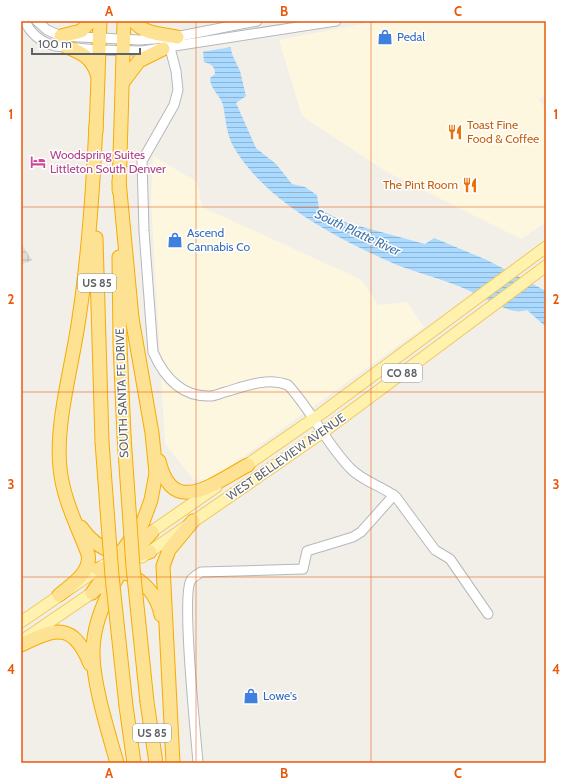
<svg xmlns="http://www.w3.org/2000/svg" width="567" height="784" font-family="Cabin,sans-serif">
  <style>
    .commercial { fill: #fef7e0 }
    .industrial { fill: url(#industrial-grid) }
    .water { fill: url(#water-rules) }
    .pier { fill: #f1efe8 }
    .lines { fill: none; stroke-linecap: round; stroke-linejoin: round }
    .minor-casing { stroke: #b5b8bc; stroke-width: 11 }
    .major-casing { stroke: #f2c960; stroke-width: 13 }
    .highway-casing { stroke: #f9ab00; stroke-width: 15 }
    .minor { stroke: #fff; stroke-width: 9 }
    .major { stroke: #fff2af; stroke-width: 11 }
    .highway { stroke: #fde293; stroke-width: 13 }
    .highway-bridge-casing { stroke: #f9ab00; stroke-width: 15; stroke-linecap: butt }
    .highway-bridge { stroke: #fde293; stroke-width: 13 }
    .grid { fill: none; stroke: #e8590c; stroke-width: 1; stroke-opacity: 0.55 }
    .labels { text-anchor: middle; stroke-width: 3; stroke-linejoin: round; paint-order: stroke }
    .shield { fill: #fff; stroke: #8f9295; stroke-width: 1 }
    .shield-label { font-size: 11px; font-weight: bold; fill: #5f6368 }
    .shop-label { font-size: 12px; fill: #366cbe; stroke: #fff; text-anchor: start }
    .food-label { font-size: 12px; fill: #c56008; stroke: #fff; text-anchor: start }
    .hotel-label { font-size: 12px; fill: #b23c85; stroke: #fff; text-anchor: start }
    .street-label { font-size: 12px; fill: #5f6368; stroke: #fff }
    .water-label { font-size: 13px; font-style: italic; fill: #4174aa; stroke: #fff }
    .neatline { fill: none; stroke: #e8590c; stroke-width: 1.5 }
    .grid-label { font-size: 13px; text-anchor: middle; font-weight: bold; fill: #e8590c }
  </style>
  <defs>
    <pattern id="industrial-grid" width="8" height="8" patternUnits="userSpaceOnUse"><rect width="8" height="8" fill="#e0deda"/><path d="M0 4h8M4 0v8" fill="none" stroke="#b9b8b5"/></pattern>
    <pattern id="water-rules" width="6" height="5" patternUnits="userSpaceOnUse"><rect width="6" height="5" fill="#aadaff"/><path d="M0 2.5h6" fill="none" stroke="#8eb4d2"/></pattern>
  </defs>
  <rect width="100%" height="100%" fill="#f1efe8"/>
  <g class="commercial">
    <path d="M 378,21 L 546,21 L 546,95 L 539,99 L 546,110 L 546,222 L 521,239 L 387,172 L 302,116 L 279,40 Z"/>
    <path d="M 153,156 L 197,182 L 202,207 L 362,280 L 378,305 L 407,302 L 424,327 L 212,479 L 194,480 L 165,444 L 151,201 Z"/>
  </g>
  <path class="industrial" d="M 21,243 L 32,260 L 21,265 Z"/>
  <path class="water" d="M 200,21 L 225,21 L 232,54 L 240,71 L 246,96 L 236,103 L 256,148 L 276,164 L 292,184 L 305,187 L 317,195 L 319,209 L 344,222 L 425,244 L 434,238 L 487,260 L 546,291 L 546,327 L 527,310 C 523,311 519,312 515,311 C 506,311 474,292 463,288 C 442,279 419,273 397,265 C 340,240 265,202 233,146 C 226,133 226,119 223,105 C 220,95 210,89 210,78 L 215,74 C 215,66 211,64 204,62 Z"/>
  <path class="pier" d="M 198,21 L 227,21 L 232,47 L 201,52 Z"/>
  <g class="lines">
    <g class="minor-casing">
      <g id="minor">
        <path d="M 25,21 C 31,35 41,42 55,46 L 98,50 L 142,51 L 336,21"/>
        <path d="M 37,21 L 47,30 L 61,36 L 139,40 L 170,38 L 257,21"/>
        <path d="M 170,48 L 176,71 L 178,90 L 174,105 L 142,161 L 144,231 L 153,352 C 164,377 181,397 210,396 C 215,396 221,393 225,392 C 246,386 267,377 288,385 C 312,411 327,445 351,469 C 364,482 382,486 396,497 L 435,550 L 450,559 L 488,614"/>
        <path d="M 198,763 C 196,736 181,594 191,580 C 193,577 198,574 201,572 L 303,569 L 307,551 L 353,537 L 361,532 L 394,495"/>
      </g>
    </g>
    <g class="major-casing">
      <g id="major">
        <path d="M 241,469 L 322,413 L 546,247"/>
        <path d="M 144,537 L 216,487"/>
        <path d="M 142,557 L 323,432 L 546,266"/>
        <path d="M 21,622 L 104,565"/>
        <path d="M 26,638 L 99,588"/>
      </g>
    </g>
    <g class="highway-casing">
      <g id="highway">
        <path d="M 134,21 C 143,34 162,34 177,37"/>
        <path d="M 61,36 L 81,31 L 91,21"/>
        <path d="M 67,47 C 82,53 92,58 97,74"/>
        <path d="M 123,82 L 139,61 L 163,49"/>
        <path d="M 96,132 L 100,21"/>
        <path d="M 119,190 L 124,21"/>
        <path d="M 96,238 L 102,442"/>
        <path d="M 119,257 L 120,344 L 124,436"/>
        <path d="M 159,461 C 173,519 215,482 248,465"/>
        <path d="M 81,527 C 97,551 122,559 150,552"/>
        <path d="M 98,569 C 128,567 155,585 161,615"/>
        <path d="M 92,593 L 143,522 L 151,500 L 156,473 L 152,433 L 132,318 L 119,181"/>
        <path d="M 59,595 C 71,585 92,572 88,554 C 77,525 63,499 60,468 C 55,423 73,363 79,318 C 89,253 93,189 96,124"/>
        <path d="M 21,645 C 56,628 73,622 90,664"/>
        <path d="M 147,702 L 156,763"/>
        <path d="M 126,706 L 134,763"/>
        <path d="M 117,763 C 108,731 92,681 93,650 C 94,608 124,561 152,532"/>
        <path d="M 173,763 L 163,566 L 169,550 L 193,521"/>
      </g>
    </g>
    <use href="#minor" class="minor"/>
    <use href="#major" class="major"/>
    <use href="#highway" class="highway"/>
    <g class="highway-bridge-casing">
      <g id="highway-bridge">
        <path d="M 124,436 L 133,567 L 147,702"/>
        <path d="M 102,442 L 112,576 L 126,706"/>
      </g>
    </g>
    <use href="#highway-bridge" class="highway-bridge"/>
  </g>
  <path class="grid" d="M 196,21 L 196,763M 371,21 L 371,763M 21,207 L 546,207M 21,392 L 546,392M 21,577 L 546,577"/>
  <defs>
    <g id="shop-bare" transform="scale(1.2)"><path d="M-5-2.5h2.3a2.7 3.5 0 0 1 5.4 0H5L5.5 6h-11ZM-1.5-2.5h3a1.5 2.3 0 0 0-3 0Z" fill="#3f7fe0" stroke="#fff" stroke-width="2.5" paint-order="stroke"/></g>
    <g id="restaurant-bare" transform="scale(1.2)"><path d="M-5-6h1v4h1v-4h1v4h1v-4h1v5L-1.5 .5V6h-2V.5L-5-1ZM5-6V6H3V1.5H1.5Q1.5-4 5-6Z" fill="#e8710a" stroke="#fff" stroke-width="2.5" paint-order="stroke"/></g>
    <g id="hotel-bare" transform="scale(1.2)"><path d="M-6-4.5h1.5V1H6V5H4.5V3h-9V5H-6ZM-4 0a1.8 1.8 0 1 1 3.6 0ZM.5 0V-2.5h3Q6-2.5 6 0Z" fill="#d1479c" stroke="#fff" stroke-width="2.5" paint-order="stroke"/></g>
  </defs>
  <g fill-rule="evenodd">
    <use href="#shop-bare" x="385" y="37"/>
    <use href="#restaurant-bare" x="455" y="132"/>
    <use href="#hotel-bare" x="38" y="162"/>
    <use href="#restaurant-bare" x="470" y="185"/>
    <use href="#shop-bare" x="175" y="240"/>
    <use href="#shop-bare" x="251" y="696"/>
  </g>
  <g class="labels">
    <g class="shield">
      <rect x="78" y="274" width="38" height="18" rx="3"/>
      <rect x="382" y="364" width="40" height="18" rx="3"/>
      <rect x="133" y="724" width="38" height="18" rx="3"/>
    </g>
    <g class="shield-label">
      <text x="97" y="287">US 85</text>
      <text x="402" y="377">CO 88</text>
      <text x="152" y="737">US 85</text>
    </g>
    <g class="shop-label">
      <text x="397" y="41">Pedal</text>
      <text x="187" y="237">Ascend<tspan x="187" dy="14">Cannabis Co</tspan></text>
      <text x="263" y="700">Lowe's</text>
    </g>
    <g class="food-label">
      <text x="467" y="129">Toast Fine<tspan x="467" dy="14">Food &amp; Coffee</tspan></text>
      <text x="458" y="189" text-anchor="end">The Pint Room</text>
    </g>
    <g class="hotel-label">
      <text x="50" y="159">Woodspring Suites<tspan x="50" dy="14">Littleton South Denver</tspan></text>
    </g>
    <g class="street-label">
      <text transform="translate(122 393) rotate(-92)" y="4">SOUTH SANTA FE DRIVE</text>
      <text transform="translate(286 457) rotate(-35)" y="4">WEST BELLEVIEW AVENUE</text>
    </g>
    <g class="water-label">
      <text transform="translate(358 232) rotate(25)" y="5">South Platte River</text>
    </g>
  </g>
  <rect width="567" height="784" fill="none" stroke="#ffffff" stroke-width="44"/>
  <path d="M32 48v6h108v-6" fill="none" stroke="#5f6368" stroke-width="2"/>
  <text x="38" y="48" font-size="12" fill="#5f6368" stroke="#ffffff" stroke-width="3" paint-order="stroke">100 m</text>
  <rect x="22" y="22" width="523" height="740" class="neatline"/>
  <g class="grid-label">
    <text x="109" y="16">A</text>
    <text x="284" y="16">B</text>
    <text x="458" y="16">C</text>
    <text x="11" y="119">1</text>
    <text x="556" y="119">1</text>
    <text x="11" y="304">2</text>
    <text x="556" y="304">2</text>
    <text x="11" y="489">3</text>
    <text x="556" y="489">3</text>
    <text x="11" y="674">4</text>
    <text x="556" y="674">4</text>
    <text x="109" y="778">A</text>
    <text x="284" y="778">B</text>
    <text x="458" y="778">C</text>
  </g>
</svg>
